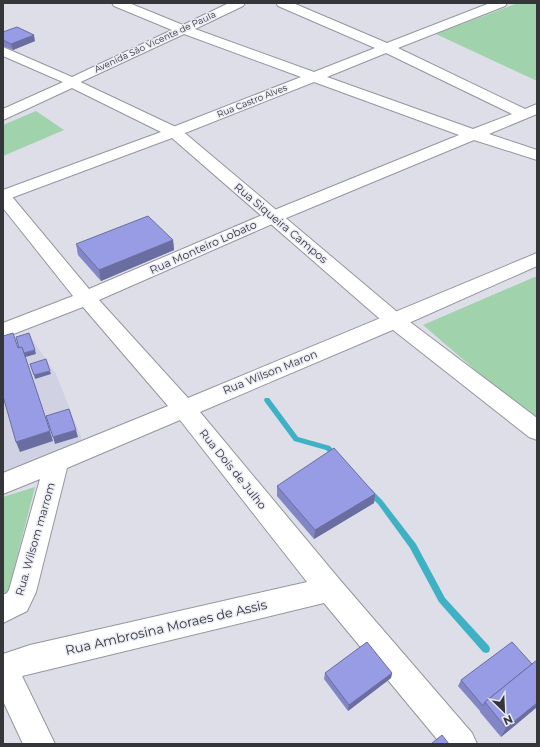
<svg xmlns="http://www.w3.org/2000/svg" width="540" height="747" font-family="Montserrat,sans-serif">
  <style>
    .built { fill: #d0d2e3 }
    .green { fill: #a0d2ac }
    .lines { fill: none; stroke-linecap: round; stroke-linejoin: round }
    .stream { fill: #3eb1c4; fill-rule: evenodd }
    .minor-casing { stroke: #94969f; stroke-width: 2 }
    .major-casing { stroke: #94969f; stroke-width: 2 }
    .minor { fill: #fff; fill-rule: evenodd }
    .major { fill: #fff; fill-rule: evenodd }
    .wall { fill: #8286c4 }
    .shaded-wall { fill: #6a6da0 }
    .building { fill: #979ce4; stroke: #6a6da0 }
    .labels { text-anchor: middle; stroke-width: 3; stroke-linejoin: round; paint-order: stroke }
    .far-street-label { font-size: 9px; fill: #35363a; stroke: #eaebf5 }
    .street-label { font-size: 11px; fill: #35363a; stroke: #eaebf5 }
    .near-street-label { font-size: 13px; fill: #35363a; stroke: #eaebf5 }
  </style>
  <rect width="100%" height="100%" fill="#dddee8"/>
  <path class="built" d="M 28,333 L 56,374 L 83,442 L 3,473 L 3,343 Z"/>
  <g class="green">
    <path d="M 518,3 L 537,3 L 537,81 L 436,34 Z"/>
    <path d="M 36,111 L 64,130 L 3,156 L 3,125 Z"/>
    <path d="M 537,276 L 537,418 L 509,399 L 423,325 Z"/>
    <path d="M 35,487 L 7,596 L 3,591 L 3,497 Z"/>
  </g>
  <g class="lines">
    <g class="stream">
      <path d="M 265,398 L 269,398 L 298,437 L 330,446 L 339,456 L 338,458 L 336,459 L 334,458 L 326,450 L 294,441 L 265,402 L 264,400 Z"/>
      <path d="M 370,489 L 372,490 L 382,500 L 416,544 L 445,598 L 489,646 L 490,649 L 489,652 L 486,653 L 483,652 L 439,602 L 410,548 L 378,504 L 368,494 L 367,492 L 368,490 Z"/>
    </g>
    <g class="minor-casing">
      <path id="minor" d="M 112,3 L 129,3 L 183,25 L 229,3 L 245,3 L 243,6 L 195,29 L 314,72 L 375,48 L 278,6 L 276,3 L 293,3 L 387,43 L 490,3 L 507,3 L 505,6 L 398,48 L 525,109 L 537,104 L 537,114 L 489,134 L 537,150 L 537,160 L 474,140 L 279,221 L 99,300 L 188,398 L 537,253 L 537,266 L 402,326 L 200,412 L 340,580 L 472,733 L 477,744 L 441,744 L 324,603 L 22,676 L 55,744 L 23,744 L 3,701 L 3,654 L 30,645 L 307,582 L 180,420 L 67,468 L 36,592 L 27,611 L 3,623 L 3,595 L 7,593 L 9,590 L 40,479 L 3,494 L 3,473 L 168,406 L 83,307 L 3,338 L 3,323 L 73,296 L 3,208 L 3,192 L 9,193 L 89,289 L 267,213 L 459,135 L 314,82 L 180,135 L 174,137 L 168,135 L 166,132 L 168,129 L 301,77 L 184,34 L 72,86 L 3,56 L 3,47 L 72,77 L 172,30 L 114,6 ZM 386,53 L 512,114 L 473,129 L 327,77 Z"/>
    </g>
    <g class="major-casing">
      <path id="major" d="M 72,78 L 180,129 L 402,316 L 537,418 L 537,440 L 529,437 L 388,326 L 172,138 L 3,201 L 3,190 L 161,132 L 72,88 L 3,120 L 3,109 Z"/>
    </g>
    <use href="#minor" class="minor"/>
    <use href="#major" class="major"/>
  </g>
  <g class="wall">
    <path d="M 3,32 L 35,41 L 13,50 L 3,46 Z"/>
    <path d="M 173,240 L 174,250 L 101,281 L 78,255 L 76,244 Z"/>
    <path d="M 277,486 L 375,494 L 374,503 L 314,539 L 277,496 Z"/>
    <path d="M 325,673 L 392,673 L 391,678 L 348,711 L 324,679 Z"/>
    <path d="M 461,680 L 537,707 L 501,737 L 480,712 L 480,711 L 458,686 Z"/>
  </g>
  <g class="shaded-wall">
    <path d="M 34,35 L 35,41 L 13,50 L 11,44 Z"/>
    <path d="M 173,240 L 174,250 L 101,281 L 99,270 Z"/>
    <path d="M 35,350 L 36,354 L 22,358 L 21,354 Z"/>
    <path d="M 50,371 L 51,374 L 35,379 L 34,375 Z"/>
    <path d="M 76,430 L 78,437 L 55,444 L 53,437 Z"/>
    <path d="M 50,431 L 53,441 L 20,452 L 16,442 Z"/>
    <path d="M 375,494 L 374,503 L 314,539 L 315,530 Z"/>
    <path d="M 392,673 L 391,678 L 348,711 L 349,705 Z"/>
    <path d="M 537,703 L 537,707 L 501,737 L 506,728 Z"/>
  </g>
  <g class="building">
    <path d="M 17,27 L 34,35 L 11,44 L 3,40 L 3,32 Z"/>
    <path d="M 148,216 L 173,240 L 99,270 L 76,244 Z"/>
    <path d="M 13,333 L 18,348 L 22,347 L 50,431 L 16,442 L 3,396 L 3,336 Z"/>
    <path d="M 29,333 L 35,350 L 24,353 L 22,347 L 19,348 L 16,337 Z"/>
    <path d="M 46,359 L 50,371 L 34,375 L 30,364 Z"/>
    <path d="M 69,409 L 76,430 L 53,437 L 46,416 Z"/>
    <path d="M 334,448 L 375,494 L 315,530 L 277,486 Z"/>
    <path d="M 367,642 L 392,673 L 349,705 L 325,673 Z"/>
    <path d="M 512,642 L 532,664 L 485,702 L 483,706 L 461,680 Z"/>
    <path d="M 537,660 L 537,703 L 506,728 L 485,702 Z"/>
    <path d="M 442,735 L 449,744 L 431,744 Z"/>
  </g>
  <g class="labels">
    <g class="far-street-label">
      <text transform="translate(155 42) rotate(-25)" y="3">Avenida São Vicente de Paula</text>
      <text transform="translate(252 101) rotate(-22)" y="3">Rua Castro Alves</text>
    </g>
    <g class="street-label">
      <text transform="translate(281 223) rotate(40)" y="4">Rua Siqueira Campos</text>
      <text transform="translate(203 247) rotate(-24)" y="4">Rua Monteiro Lobato</text>
      <text transform="translate(270 372) rotate(-22)" y="4">Rua Wilson Maron</text>
      <text transform="translate(233 469) rotate(51)" y="4">Rua Dois de Julho</text>
      <text transform="translate(35 539) rotate(-74)" y="4">Rua. Wilsom marrom</text>
    </g>
    <g class="near-street-label">
      <text transform="translate(166 627) rotate(-13)" y="5">Rua Ambrosina Moraes de Assis</text>
    </g>
  </g>
  <rect width="540" height="747" fill="none" stroke="#35363a" stroke-width="8"/>
  <g transform="translate(504 711) rotate(156)" stroke="#eaebf5" stroke-width="3" paint-order="stroke">
  <path d="M0-3L7 15L0 10L-7 15Z" fill="#35363a"/>
  <text y="-6" font-size="11" font-weight="bold" text-anchor="middle" fill="#35363a">N</text>
  </g>
</svg>
